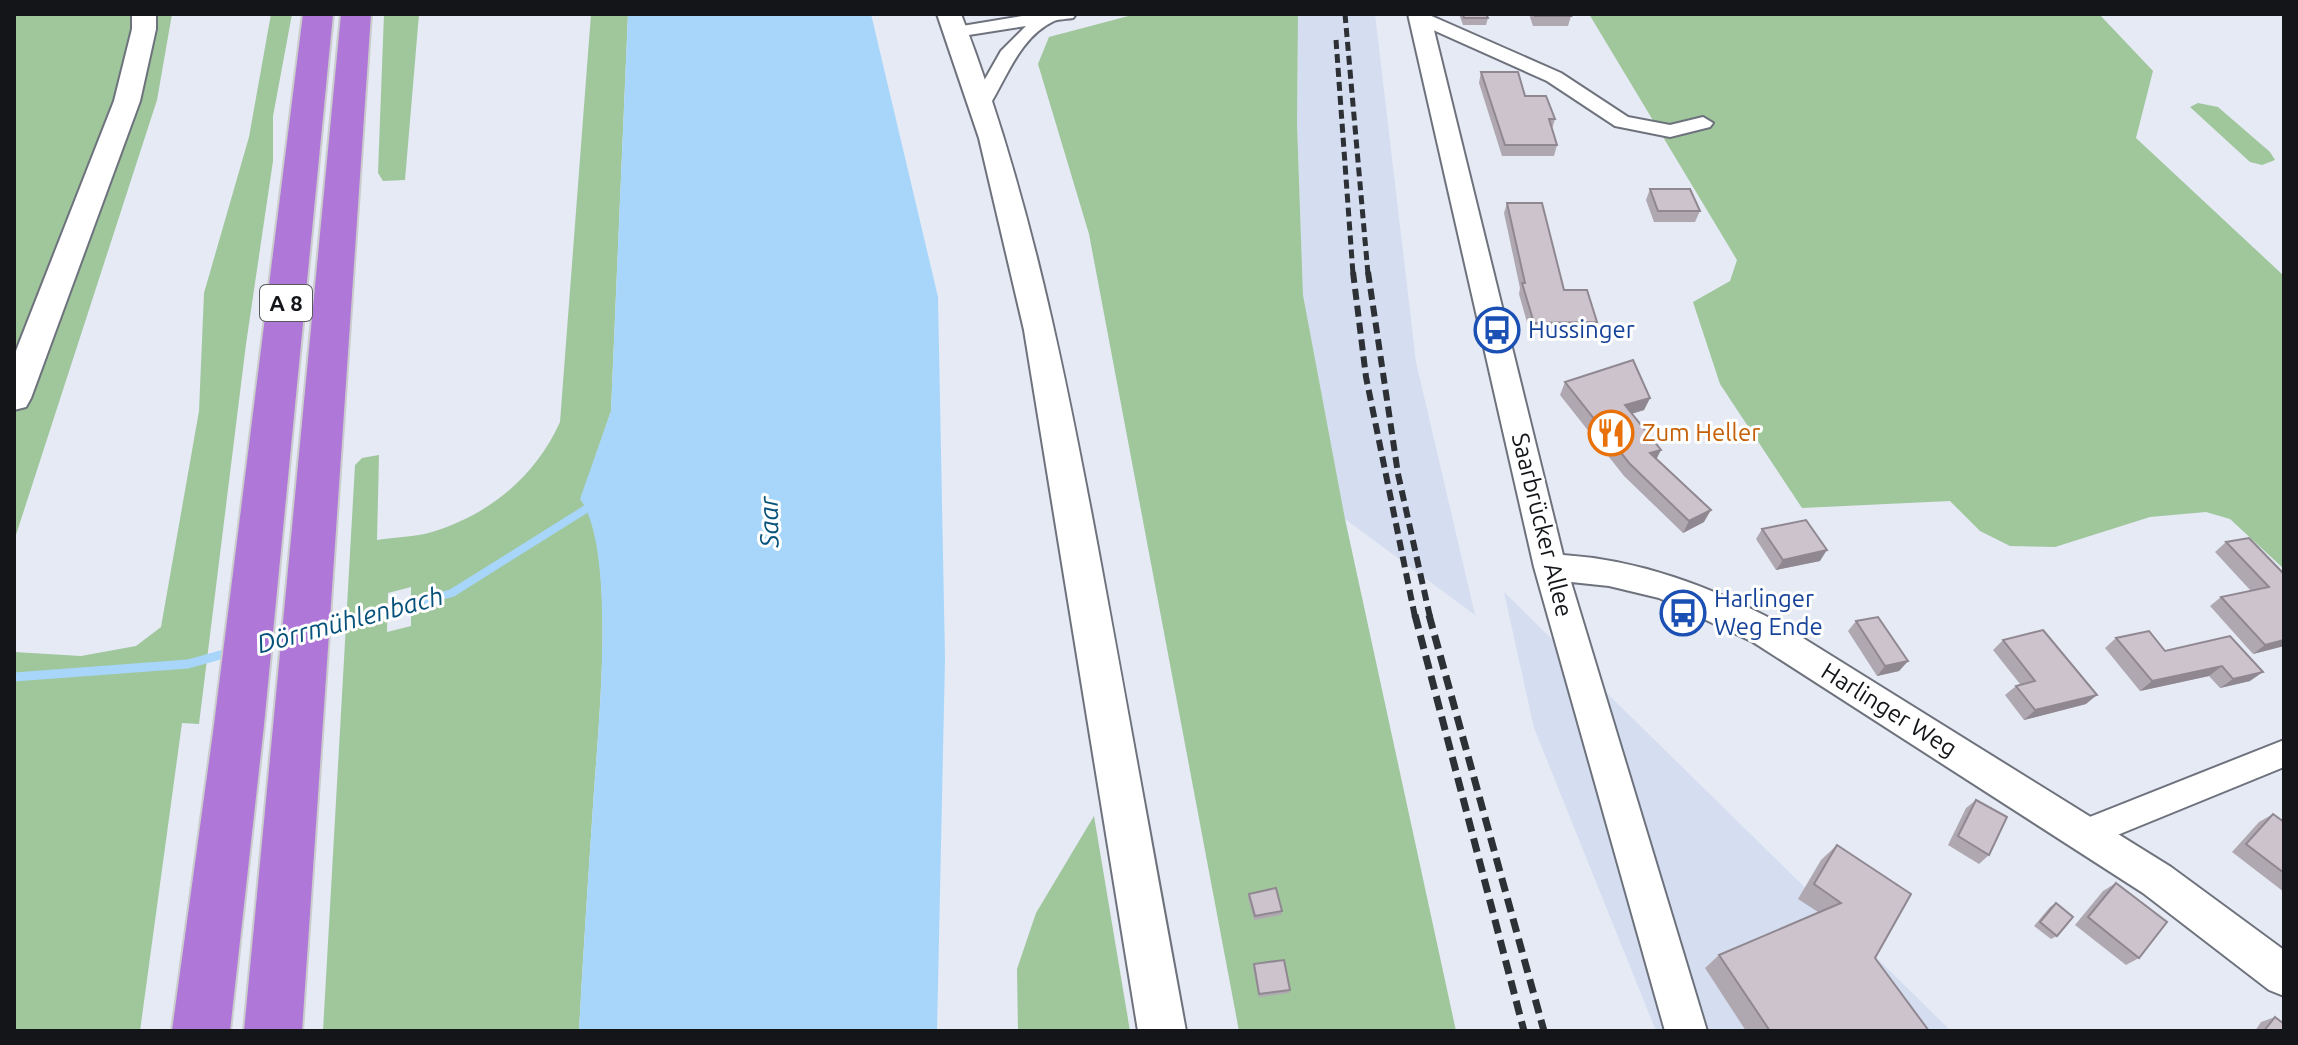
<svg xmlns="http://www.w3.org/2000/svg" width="2298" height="1045" font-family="Ubuntu,sans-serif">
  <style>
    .built { fill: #d5def0 }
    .green { fill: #a0c69c; fill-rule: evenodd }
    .water { fill: #a7d6fa }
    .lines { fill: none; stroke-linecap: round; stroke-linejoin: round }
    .stream-far1 { stroke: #a7d6fa; stroke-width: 8 }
    .stream { stroke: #a7d6fa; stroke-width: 9 }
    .minor-casing { stroke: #6d727c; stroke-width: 4 }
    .tertiary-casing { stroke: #6d727c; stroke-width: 4 }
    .secondary-casing { stroke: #6d727c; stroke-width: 4 }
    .motorway-casing { stroke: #cbcccc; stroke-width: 4 }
    .minor { fill: #fff; fill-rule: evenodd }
    .tertiary { fill: #fff; fill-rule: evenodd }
    .secondary { fill: #fff; fill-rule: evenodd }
    .motorway { fill: #af77d8; fill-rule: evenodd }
    .rail-far2 { stroke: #2d3035; stroke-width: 5; stroke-dasharray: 9 5; stroke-linecap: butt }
    .rail-far1 { stroke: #2d3035; stroke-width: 6; stroke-dasharray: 11 6; stroke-linecap: butt }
    .rail { stroke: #2d3035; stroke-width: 7; stroke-dasharray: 14 7; stroke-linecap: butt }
    .wall { fill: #b0a8b0 }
    .shaded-wall { fill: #908890 }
    .building { fill: #cdc3cd; stroke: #908890; stroke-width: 2 }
    .labels { text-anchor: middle; stroke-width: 6; stroke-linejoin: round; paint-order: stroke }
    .shield { fill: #fff; stroke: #5a5b5e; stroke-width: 2 }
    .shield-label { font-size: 22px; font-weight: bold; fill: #131519 }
    .transit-label { font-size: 24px; fill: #164399; stroke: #fff; text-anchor: start }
    .food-label { font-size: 24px; fill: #c56008; stroke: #fff; text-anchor: start }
    .street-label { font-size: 24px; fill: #131519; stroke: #fff }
    .water-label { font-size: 26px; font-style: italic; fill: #07527b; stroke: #fff }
  </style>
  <rect width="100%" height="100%" fill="#e5eaf5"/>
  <g class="built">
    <path d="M 1298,14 L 1375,14 L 1416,362 L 1475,615 L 1345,519 L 1303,295 L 1297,123 Z"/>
    <path d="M 1504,592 L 1951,1031 L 1656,1031 L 1534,728 Z"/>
  </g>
  <g class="green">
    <path d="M 14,14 L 172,14 L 157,100 L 14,541 Z"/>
    <path d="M 271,14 L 292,14 L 273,116 L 273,161 L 246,344 L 199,724 L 182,723 L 140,1031 L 14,1031 L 14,652 L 81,656 L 136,646 L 161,627 L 199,411 L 204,293 L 249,137 Z"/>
    <path d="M 384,14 L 419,14 L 405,180 L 383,181 L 378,173 Z"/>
    <path d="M 591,14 L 628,14 L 611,411 L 581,499 C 618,552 597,738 593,806 C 588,881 583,956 579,1031 L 323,1031 L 355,465 L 362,458 L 379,455 L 377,540 C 395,537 415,537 432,532 C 490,514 535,477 560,422 ZM 411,587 L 411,626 L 387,632 L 388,593 Z"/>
    <path d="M 1136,14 L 1298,14 L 1297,123 L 1303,295 L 1345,519 L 1456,1031 L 1239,1031 L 1089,234 L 1038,64 L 1049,37 Z"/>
    <path d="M 1589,14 L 2099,14 L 2153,71 L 2136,138 L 2284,276 L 2284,569 L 2230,519 L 2206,512 L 2150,517 L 2055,547 L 2010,546 L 1980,531 L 1950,501 L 1802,508 L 1720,384 L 1693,302 L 1730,281 L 1737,260 Z"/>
    <path d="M 2198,103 L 2218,107 L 2270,152 L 2275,160 L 2262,165 L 2250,162 L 2190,107 Z"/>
    <path d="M 1094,816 L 1130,1031 L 1018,1031 L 1017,969 L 1036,913 Z"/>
  </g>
  <path class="water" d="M 628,14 L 871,14 L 938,297 L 945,659 L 937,1031 L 579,1031 C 583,956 588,881 593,806 C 597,739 618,551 580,499 L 611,411 Z"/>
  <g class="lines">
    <path class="stream-far1" d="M 364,617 L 452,593 L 594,504"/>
    <g class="stream">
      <path d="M 322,628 L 371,615"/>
      <path d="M 14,677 L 188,664 L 231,652"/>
    </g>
    <g class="minor-casing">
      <g id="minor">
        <path d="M 1034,14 L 1076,14 L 1073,18 C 1068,19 1059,19 1054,21 C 1020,37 1007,77 989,106 L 975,106 L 972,102 L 1001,51 L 1026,26 L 956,37 L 947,32 L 956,27 Z"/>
        <path d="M 1412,14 L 1427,14 L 1561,73 L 1628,117 L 1670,125 L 1703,117 L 1713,123 L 1710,127 L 1670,137 L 1615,126 L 1547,81 L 1413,21 Z"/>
        <path d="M 2284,740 L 2284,767 L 2083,849 L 2072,844 L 2067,834 L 2072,824 Z"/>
      </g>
    </g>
    <g class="tertiary-casing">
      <path id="tertiary" d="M 1408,14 L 1430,14 L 1563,555 C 1640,560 1709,586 1777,622 L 2171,867 L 2284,950 L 2284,996 L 2269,990 L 2143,893 L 1753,642 L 1659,598 L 1609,586 L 1571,582 L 1707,1031 L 1665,1031 L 1534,567 Z"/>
    </g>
    <g class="secondary-casing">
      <g id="secondary">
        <path d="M 132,14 L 156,14 L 156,29 L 140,101 L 31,398 L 26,407 L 14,410 L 14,356 L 114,101 L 132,29 Z"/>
        <path d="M 937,14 L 961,14 C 1028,187 1064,366 1098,548 C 1128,709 1156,870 1186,1031 L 1138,1031 L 1024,330 L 979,138 Z"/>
      </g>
    </g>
    <g class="motorway-casing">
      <g id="motorway">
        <path d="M 303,14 L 333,14 L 264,725 L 230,1031 L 172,1031 L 214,725 Z"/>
        <path d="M 341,14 L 371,14 L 302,1031 L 244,1031 Z"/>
      </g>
    </g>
    <use href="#minor" class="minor"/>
    <use href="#tertiary" class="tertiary"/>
    <use href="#secondary" class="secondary"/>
    <use href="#motorway" class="motorway"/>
    <g class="rail-far2">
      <path d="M 1345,14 L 1368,274"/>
      <path d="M 1336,40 L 1353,274"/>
    </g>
    <g class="rail-far1">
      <path d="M 1353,272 L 1366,377 L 1415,617"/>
      <path d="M 1368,272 L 1398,474 L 1430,617"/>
    </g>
    <g class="rail">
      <path d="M 1415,615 L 1524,1031"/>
      <path d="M 1429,615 L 1544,1031"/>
    </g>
  </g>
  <g class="wall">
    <path d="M 1459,14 L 1486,14 L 1488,18 L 1486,25 L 1463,25 Z"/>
    <path d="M 1529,14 L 1570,14 L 1571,16 L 1568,26 L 1533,26 Z"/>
    <path d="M 1481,72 L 1525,96 L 1555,119 L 1552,129 L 1557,145 L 1554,156 L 1502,156 L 1479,83 Z"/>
    <path d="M 1650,189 L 1700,211 L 1695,222 L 1654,222 L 1646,200 Z"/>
    <path d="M 1507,203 L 1564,290 L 1597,322 L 1593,333 L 1530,333 L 1519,294 L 1520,288 L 1504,213 Z"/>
    <path d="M 1565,382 L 1650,398 L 1644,410 L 1632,414 L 1657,460 L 1704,522 L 1683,533 L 1624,476 L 1560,395 Z"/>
    <path d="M 1762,529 L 1820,561 L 1776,570 L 1756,539 Z"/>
    <path d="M 2226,542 L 2284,574 L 2284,646 L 2253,654 L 2210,606 L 2221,597 L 2251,591 L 2215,552 Z"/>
    <path d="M 1856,621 L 1908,661 L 1899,671 L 1877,676 L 1848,631 Z"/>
    <path d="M 2230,636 L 2250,681 L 2220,688 L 2209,676 L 2140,691 L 2105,648 L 2116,638 L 2165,651 Z"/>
    <path d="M 2003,640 L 2086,704 L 2024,720 L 2005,695 L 2016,686 L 2020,684 L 1993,650 Z"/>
    <path d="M 1976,800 L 1989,855 L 1979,864 L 1948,845 L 1966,808 Z"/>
    <path d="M 2273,814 L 2284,822 L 2284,892 L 2232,852 L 2259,822 Z"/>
    <path d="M 1837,845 L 1875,958 L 1929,1031 L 1746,1031 L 1705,968 L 1719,955 L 1818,912 L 1798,899 L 1821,860 Z"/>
    <path d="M 2116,883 L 2139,958 L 2126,965 L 2075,925 L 2103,891 Z"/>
    <path d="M 1249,894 L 1282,911 L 1281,915 L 1254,920 L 1248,898 Z"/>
    <path d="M 2056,903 L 2057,936 L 2051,939 L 2034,926 L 2050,907 Z"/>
    <path d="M 1254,964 L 1290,990 L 1289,993 L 1259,997 L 1253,968 Z"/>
    <path d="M 2275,1017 L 2284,1031 L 2255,1031 L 2261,1022 Z"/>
  </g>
  <g class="shaded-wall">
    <path d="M 1650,398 L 1644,410 L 1620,417 L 1625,405 Z"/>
    <path d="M 1661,450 L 1655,462 L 1650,453 Z"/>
    <path d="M 1711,510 L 1704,522 L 1683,533 L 1689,521 Z"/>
    <path d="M 1827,550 L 1820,561 L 1776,570 L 1783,560 Z"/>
    <path d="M 2284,640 L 2284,646 L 2253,654 L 2265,645 Z"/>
    <path d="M 1908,661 L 1899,671 L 1877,676 L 1885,666 Z"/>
    <path d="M 2222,666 L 2209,676 L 2140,691 L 2152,681 Z"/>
    <path d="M 2263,672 L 2250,681 L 2220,688 L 2233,679 Z"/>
    <path d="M 2097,695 L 2086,704 L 2024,720 L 2035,710 Z"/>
  </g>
  <g class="building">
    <path d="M 1463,14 L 1486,14 L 1488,18 L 1464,18 Z"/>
    <path d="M 1534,14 L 1570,14 L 1571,16 L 1535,16 Z"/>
    <path d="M 1481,72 L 1518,72 L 1525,96 L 1546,96 L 1555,119 L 1549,119 L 1557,145 L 1505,145 Z"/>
    <path d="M 1650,189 L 1690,189 L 1700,211 L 1658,211 Z"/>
    <path d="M 1507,203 L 1542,203 L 1564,290 L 1587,290 L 1597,322 L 1534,323 L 1522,283 L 1525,283 Z"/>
    <path d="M 1633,360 L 1650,398 L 1625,405 L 1661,450 L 1650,453 L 1711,510 L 1689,521 L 1630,464 L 1565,382 Z"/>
    <path d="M 1806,520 L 1827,550 L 1783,560 L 1762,529 Z"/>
    <path d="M 2249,538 L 2284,574 L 2284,640 L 2265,645 L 2221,597 L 2269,587 L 2226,542 Z"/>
    <path d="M 1878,617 L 1908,661 L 1885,666 L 1856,621 Z"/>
    <path d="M 2043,630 L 2097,695 L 2035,710 L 2016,686 L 2035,681 L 2003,640 Z"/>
    <path d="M 2149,631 L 2165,651 L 2230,636 L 2263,672 L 2233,679 L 2222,666 L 2152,681 L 2116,638 Z"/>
    <path d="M 1976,800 L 2007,817 L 1989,855 L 1958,836 Z"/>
    <path d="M 2273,814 L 2284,822 L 2284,873 L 2246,844 Z"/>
    <path d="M 1837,845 L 1911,894 L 1875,958 L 1929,1031 L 1770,1031 L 1719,955 L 1841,903 L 1814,884 Z"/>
    <path d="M 2116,883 L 2167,922 L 2139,958 L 2088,917 Z"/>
    <path d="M 1276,888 L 1282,911 L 1255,916 L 1249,894 Z"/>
    <path d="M 2056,903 L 2073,917 L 2057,936 L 2040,922 Z"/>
    <path d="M 1284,960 L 1290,990 L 1259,994 L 1254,964 Z"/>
    <path d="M 2275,1017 L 2284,1024 L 2284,1031 L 2264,1031 Z"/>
  </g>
  <defs>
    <g id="bus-ring" transform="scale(2.3)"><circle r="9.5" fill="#fff" stroke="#1a4fb4" stroke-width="1.5"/><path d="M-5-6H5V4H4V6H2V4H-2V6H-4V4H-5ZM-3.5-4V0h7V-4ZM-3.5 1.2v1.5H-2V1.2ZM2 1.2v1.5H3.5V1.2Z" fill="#1a4fb4"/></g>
    <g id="restaurant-ring" transform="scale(2.3)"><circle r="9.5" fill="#fff" stroke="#e8710a" stroke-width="1.5"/><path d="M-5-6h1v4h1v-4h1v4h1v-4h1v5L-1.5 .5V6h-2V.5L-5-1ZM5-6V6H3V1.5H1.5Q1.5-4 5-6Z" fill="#e8710a"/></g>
  </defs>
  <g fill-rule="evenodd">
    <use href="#bus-ring" x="1497" y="330"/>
    <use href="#restaurant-ring" x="1611" y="433"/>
    <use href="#bus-ring" x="1683" y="613"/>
  </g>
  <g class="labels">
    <rect class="shield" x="260" y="285" width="52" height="36" rx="6"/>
    <g class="shield-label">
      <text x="286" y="311">A 8</text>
    </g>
    <g class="transit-label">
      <text x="1528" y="338">Hussinger</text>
      <text x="1714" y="607">Harlinger<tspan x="1714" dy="28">Weg Ende</tspan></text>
    </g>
    <g class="food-label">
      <text x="1642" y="441">Zum Heller</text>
    </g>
    <g class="street-label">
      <text transform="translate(1542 525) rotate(76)" y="8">Saarbrücker Allee</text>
      <text transform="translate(1889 710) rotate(32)" y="8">Harlinger Weg</text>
    </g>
    <g class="water-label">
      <text transform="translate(769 522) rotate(-91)" y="9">Saar</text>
      <text transform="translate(350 620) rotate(-15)" y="9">Dörrmühlenbach</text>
    </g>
  </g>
  <rect width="2298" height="1045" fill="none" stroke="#131519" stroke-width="32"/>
</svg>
